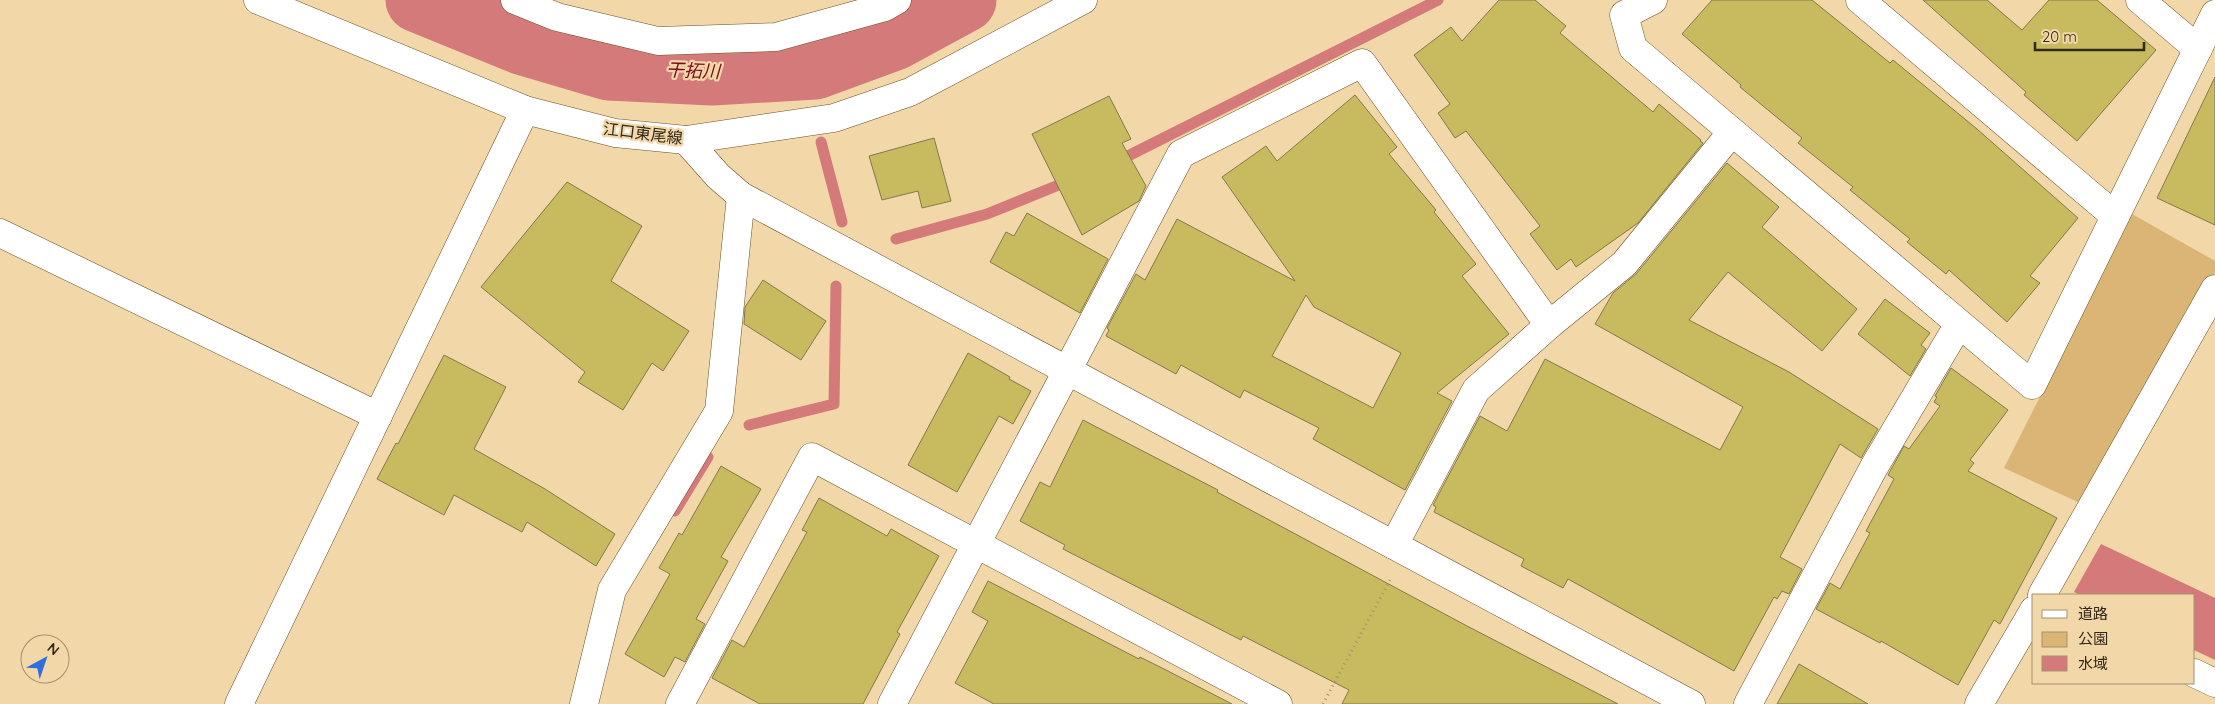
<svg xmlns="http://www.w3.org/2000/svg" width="2215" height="704" font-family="Quicksand,'Noto Sans JP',sans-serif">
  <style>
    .green { fill: #dab576 }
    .water { fill: #d57a7a }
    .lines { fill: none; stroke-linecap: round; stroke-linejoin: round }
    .stream { stroke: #d57a7a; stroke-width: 11 }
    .river { stroke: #d57a7a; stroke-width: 65 }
    .building { fill: #c8ba5f; stroke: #827a4b; fill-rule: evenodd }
    .minor-casing { stroke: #6a5228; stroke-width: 29 }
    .major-casing { stroke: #6a5228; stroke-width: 29 }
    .path { stroke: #a89370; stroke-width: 3; stroke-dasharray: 1 4; stroke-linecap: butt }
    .minor { stroke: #fff; stroke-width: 28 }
    .major { stroke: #fff; stroke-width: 28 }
    .labels { text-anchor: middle; stroke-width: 4.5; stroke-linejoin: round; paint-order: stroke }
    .street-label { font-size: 16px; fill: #322816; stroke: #f2d7a9 }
    .water-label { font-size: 18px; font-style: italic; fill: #7b091d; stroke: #f2d7a9 }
  </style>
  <rect width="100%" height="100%" fill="#f2d7a9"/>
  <path class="green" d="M 2132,214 L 2215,261 L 2215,272 L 2080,503 L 2004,468 Z"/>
  <path class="water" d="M 2101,544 L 2215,598 L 2215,660 L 2194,650 L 2194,595 L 2080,595 L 2074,592 Z"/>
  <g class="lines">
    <g class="stream">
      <path d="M 821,142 L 842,222"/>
      <path d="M 1116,162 L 1438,0"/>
      <path d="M 896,239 L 987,214 L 1071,180"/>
      <path d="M 749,425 L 834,404 L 836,286"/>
      <path d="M 675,511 L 708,457"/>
    </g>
    <path class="river" d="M 418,0 L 521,42 L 609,68 L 712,73 L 815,67 L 894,38 L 964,0"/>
  </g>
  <g class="building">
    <path d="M 1499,0 L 1535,0 L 1566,26 L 1560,33 L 1653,112 L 1659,104 L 1701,140 L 1700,141 L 1703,143 L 1638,223 L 1576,267 L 1571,259 L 1557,270 L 1530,234 L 1540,226 L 1466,131 L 1455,138 L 1438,113 L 1450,104 L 1414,55 L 1451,27 L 1462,41 Z"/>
    <path d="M 1712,0 L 1812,0 L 1890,63 L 1893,60 L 1977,129 L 2078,218 L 2030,276 L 2040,283 L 2007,322 L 1949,270 L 1946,274 L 1907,242 L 1910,239 L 1850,190 L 1853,187 L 1798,143 L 1802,138 L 1740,87 L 1741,85 L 1682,34 Z"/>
    <path d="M 1923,0 L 1987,0 L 2022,30 L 2049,0 L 2097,0 L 2156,50 L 2077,141 L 2024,95 L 2026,92 Z"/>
    <path d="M 2215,77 L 2215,225 L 2157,198 Z"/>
    <path d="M 1355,95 L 1397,147 L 1389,154 L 1436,210 L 1434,212 L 1476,264 L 1462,276 L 1509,334 L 1437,393 L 1452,401 L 1405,490 L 1313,439 L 1319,428 L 1244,390 L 1240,398 L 1181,365 L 1176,374 L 1106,336 L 1109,330 L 1107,328 L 1136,274 L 1145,280 L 1177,219 L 1295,281 L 1222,177 L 1266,146 L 1277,161 ZM 1306,295 L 1314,307 L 1401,353 L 1373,408 L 1272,356 Z"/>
    <path d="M 1109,96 L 1131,139 L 1122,143 L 1146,186 L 1139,201 L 1082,235 L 1032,134 Z"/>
    <path d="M 934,138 L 951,201 L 922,208 L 918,191 L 882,200 L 869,156 Z"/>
    <path d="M 1727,163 L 1779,207 L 1762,227 L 1857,309 L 1822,351 L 1728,272 L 1689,320 L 1789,372 L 1878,429 L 1861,458 L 1840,444 L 1780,557 L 1802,569 L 1789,594 L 1782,591 L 1777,599 L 1774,597 L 1734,671 L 1568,579 L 1563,588 L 1521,566 L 1524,559 L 1434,512 L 1436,507 L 1433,505 L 1480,416 L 1507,431 L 1545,359 L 1720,450 L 1743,407 L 1595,324 L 1613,293 L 1636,274 Z"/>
    <path d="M 567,182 L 642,226 L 611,281 L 689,331 L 663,371 L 652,363 L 623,410 L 578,382 L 585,372 L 481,287 Z"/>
    <path d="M 1027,213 L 1108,259 L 1080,313 L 990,262 L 1006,232 L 1014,236 Z"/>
    <path d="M 763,280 L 826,321 L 801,360 L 744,324 L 745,307 Z"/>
    <path d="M 1885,299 L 1930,333 L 1921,345 L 1926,349 L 1910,376 L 1858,334 Z"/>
    <path d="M 968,353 L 1010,377 L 1009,379 L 1031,391 L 1013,424 L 999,416 L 957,492 L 908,465 Z"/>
    <path d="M 444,355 L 506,387 L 474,449 L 545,489 L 615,534 L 596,566 L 527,522 L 522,532 L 454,495 L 444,515 L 377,479 L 396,443 L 398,444 Z"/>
    <path d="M 1951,368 L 2008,410 L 1970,460 L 1974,463 L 1968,471 L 2057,518 L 2000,624 L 1994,620 L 1958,685 L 1881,641 L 1880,643 L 1816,609 L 1830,583 L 1840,589 L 1870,533 L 1866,531 L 1894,479 L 1888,475 L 1904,446 L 1909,449 L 1940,406 L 1934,402 L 1937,397 L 1935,396 Z"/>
    <path d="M 1083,420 L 1218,490 L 1217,492 L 1467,626 L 1618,704 L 1342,704 L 1349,690 L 1243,636 L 1241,640 L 1063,549 L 1065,545 L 1020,521 L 1040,482 L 1050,487 Z"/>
    <path d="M 721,466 L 761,489 L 721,557 L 728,561 L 696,619 L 705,624 L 685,662 L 675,657 L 664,677 L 625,654 L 670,574 L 659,568 L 679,533 L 682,535 Z"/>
    <path d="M 819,498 L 887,536 L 891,529 L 939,556 L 897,632 L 900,634 L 863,704 L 760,704 L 712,678 L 732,640 L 744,647 L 807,532 L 802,530 Z"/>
    <path d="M 988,581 L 1139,659 L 1140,657 L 1166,670 L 1232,704 L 994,704 L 955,683 L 988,621 L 972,612 Z"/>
    <path d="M 1799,664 L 1868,704 L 1777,704 Z"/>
  </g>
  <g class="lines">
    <g class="minor-casing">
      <g id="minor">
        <path d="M 515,0 L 557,17 L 658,41 L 776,37 L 885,7 L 897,0"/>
        <path d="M 1653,0 L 1624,15 L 1633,48 L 2032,385 L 2215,14"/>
        <path d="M 1860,0 L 2115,216"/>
        <path d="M 2140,0 L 2198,49"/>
        <path d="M 686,140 L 718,176 L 741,196 L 1691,704"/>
        <path d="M 0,233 L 378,416"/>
        <path d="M 1394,545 L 1476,390 L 1549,325 L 1624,264 L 1732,132"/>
        <path d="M 2042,595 L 2215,289"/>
        <path d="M 2194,673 L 2215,683"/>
        <path d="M 239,704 L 525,110"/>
        <path d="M 584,704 L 612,590 L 719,411 L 741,196"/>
        <path d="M 680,704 L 812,457 L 1278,704"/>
        <path d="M 892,704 L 1181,154 L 1362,63 L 1549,325"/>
        <path d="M 1748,704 L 1874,467 L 1959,324"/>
        <path d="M 1979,704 L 2034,610"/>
      </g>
    </g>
    <g class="major-casing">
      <path id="major" d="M 258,0 L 525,110 L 615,133 L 686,140 L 834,118 L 910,92 L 1083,0"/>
    </g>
    <path class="path" d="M 1323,704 L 1390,580"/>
    <use href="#minor" class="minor"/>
    <use href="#major" class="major"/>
  </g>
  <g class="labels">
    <g class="street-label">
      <text transform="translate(643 133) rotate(7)" y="6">江口東尾線</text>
    </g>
    <g class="water-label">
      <text transform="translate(693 71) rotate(2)" y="6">干拓川</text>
    </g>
  </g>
  <rect x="2032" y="594" width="162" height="90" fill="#f2d7a9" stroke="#a5916e"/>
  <rect x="2042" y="610" width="25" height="8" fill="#ffffff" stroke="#a5916e"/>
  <text x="2078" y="619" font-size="15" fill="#322816">道路</text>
  <rect x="2042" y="632" width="25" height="15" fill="#dab576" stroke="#a5916e"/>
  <text x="2078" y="644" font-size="15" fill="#322816">公園</text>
  <rect x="2042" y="656" width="25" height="15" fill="#d57a7a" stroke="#a5916e"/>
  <text x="2078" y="669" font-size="15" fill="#322816">水域</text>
  <g transform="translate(45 659) rotate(40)"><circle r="24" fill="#f2d7a9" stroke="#a5916e"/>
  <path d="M0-4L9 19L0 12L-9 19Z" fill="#2f6edc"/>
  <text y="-8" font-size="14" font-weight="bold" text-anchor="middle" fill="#322816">N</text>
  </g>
  <path d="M2035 42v8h109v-8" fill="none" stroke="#322816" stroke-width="2.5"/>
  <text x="2042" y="42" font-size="15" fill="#322816" stroke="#f2d7a9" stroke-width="4" paint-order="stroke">20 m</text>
</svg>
